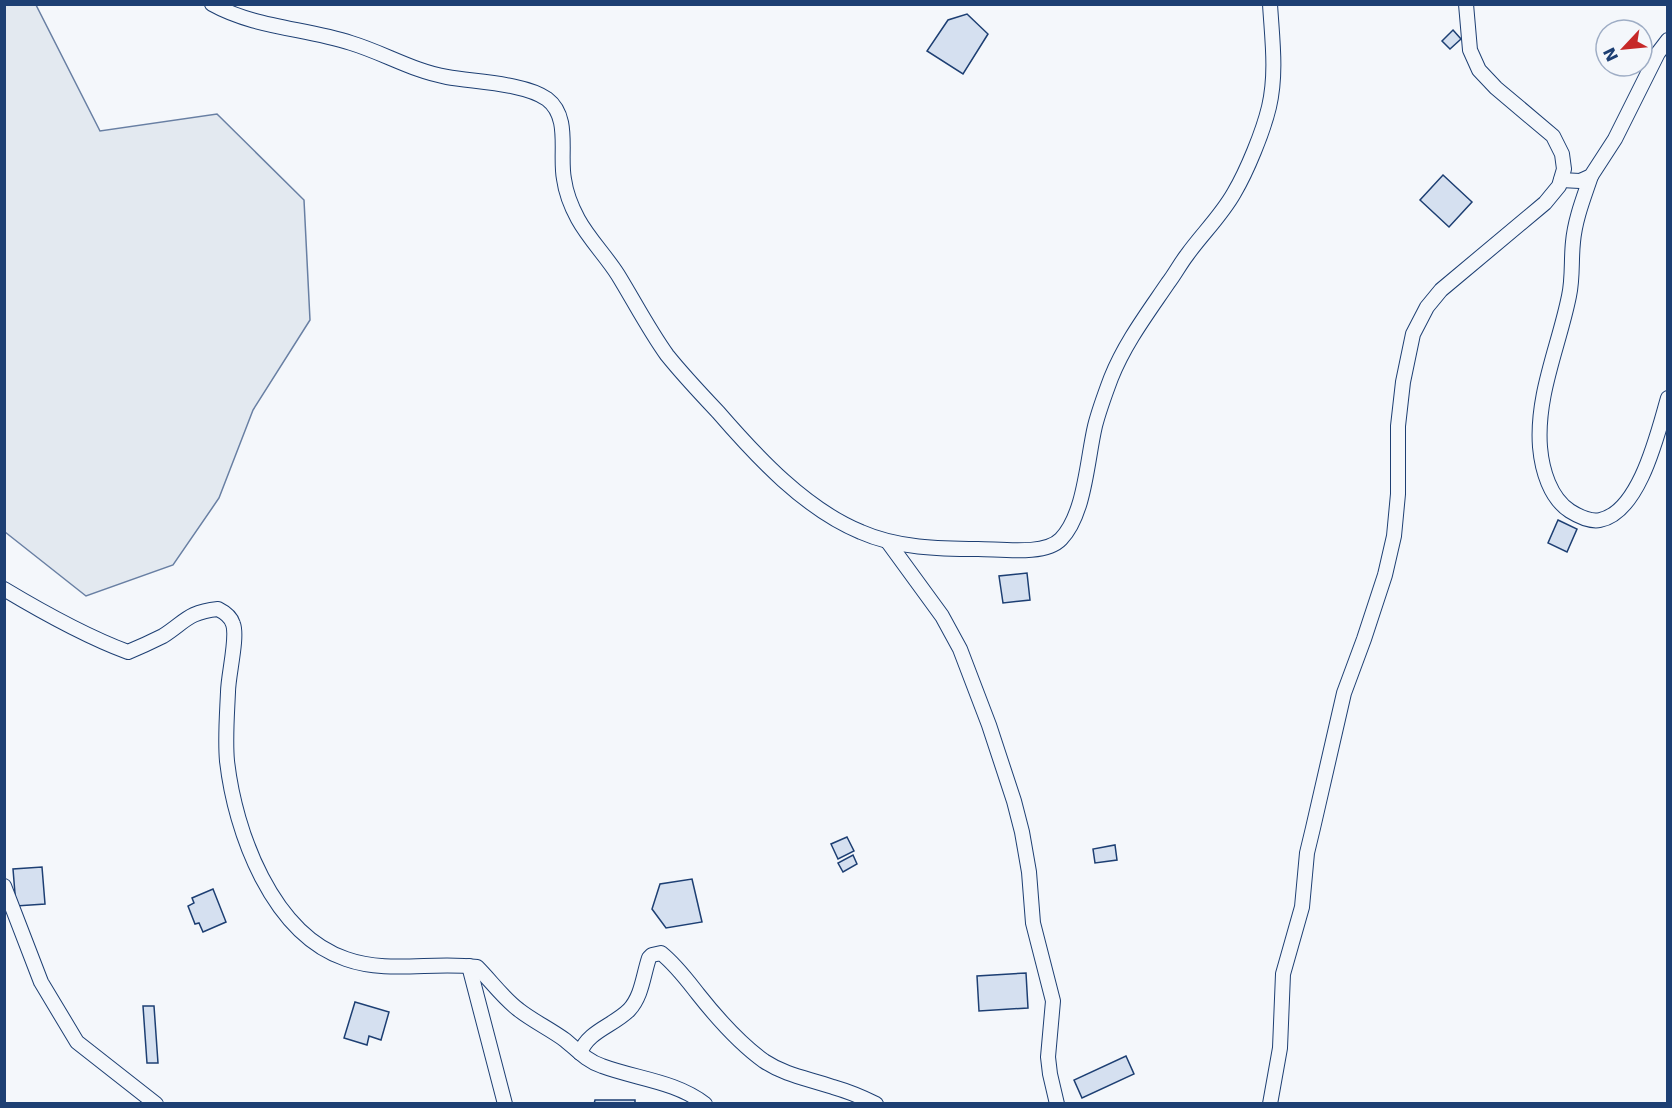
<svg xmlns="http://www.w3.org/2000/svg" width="1672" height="1108" font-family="'DejaVu Sans',sans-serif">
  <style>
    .green { fill: #e3e9f0; stroke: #687fa3; stroke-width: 1.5 }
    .building { fill: #d5e0f0; stroke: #1d3f73; stroke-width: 1.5 }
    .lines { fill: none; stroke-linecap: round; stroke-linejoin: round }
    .minor-casing { stroke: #1d3f73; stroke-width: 16 }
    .minor { stroke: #f4f7fb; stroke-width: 14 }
  </style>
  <rect width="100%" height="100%" fill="#f4f7fb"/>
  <path class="green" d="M 4,5 L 36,5 L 100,131 L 217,114 L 304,200 L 310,320 L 253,410 L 219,498 L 173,565 L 86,596 L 5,532 Z"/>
  <g class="building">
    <path d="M 967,14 L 988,34 L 963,74 L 927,51 L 948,20 Z"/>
    <path d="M 1453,30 L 1461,39 L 1450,49 L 1442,41 Z"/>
    <path d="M 1443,175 L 1472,202 L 1449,227 L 1420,200 Z"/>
    <path d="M 1558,520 L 1577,529 L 1567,552 L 1548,543 Z"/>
    <path d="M 1027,573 L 1030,600 L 1003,603 L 999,576 Z"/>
    <path d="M 847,837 L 854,851 L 838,859 L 831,844 Z"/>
    <path d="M 1115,845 L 1117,860 L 1095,863 L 1093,849 Z"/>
    <path d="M 853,855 L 857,864 L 843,872 L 838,863 Z"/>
    <path d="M 42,867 L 45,904 L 16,906 L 13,869 Z"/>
    <path d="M 692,879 L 702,922 L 666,928 L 652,909 L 660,884 Z"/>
    <path d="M 213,889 L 226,922 L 203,932 L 199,923 L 195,924 L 188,906 L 194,903 L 192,898 Z"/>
    <path d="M 1026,973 L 1028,1008 L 979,1011 L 977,976 Z"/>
    <path d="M 355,1002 L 389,1012 L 381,1040 L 369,1036 L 367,1045 L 344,1038 Z"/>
    <path d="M 143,1006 L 154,1006 L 158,1063 L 147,1063 Z"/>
    <path d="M 1126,1056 L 1134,1074 L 1082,1098 L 1074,1080 Z"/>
    <path d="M 595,1100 L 635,1100 L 635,1104 L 594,1104 Z"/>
  </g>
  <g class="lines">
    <g class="minor-casing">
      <g id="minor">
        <path d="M 212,4 C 255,28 305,28 351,43 C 384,53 413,71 447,77 C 474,82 525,83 547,99 C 571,117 559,154 564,179 C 566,194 571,206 578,219 C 589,239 606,256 618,275 C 634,301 649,330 667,355 C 683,375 701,394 718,412 C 757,457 805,509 861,532 C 897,548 939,549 978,549 C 1000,549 1045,556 1061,539 C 1085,514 1087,460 1095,426 C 1099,410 1105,394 1111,378 C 1125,343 1147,314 1168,283 C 1175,274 1180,264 1187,255 C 1202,234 1221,216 1234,193 C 1247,171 1263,132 1269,107 C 1277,73 1272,38 1270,4"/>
        <path d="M 1591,176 C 1584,197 1575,219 1573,242 C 1571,260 1573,278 1569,296 C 1559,346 1536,395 1540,447 C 1542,470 1550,498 1570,511 C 1578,516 1590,522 1600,520 C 1640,512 1658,432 1668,398"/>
        <path d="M 1561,180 L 1580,181 L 1591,176 L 1615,139 L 1658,53 L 1668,40"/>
        <path d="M 888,542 L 942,616 L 960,649 L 989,725 L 1014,801 L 1022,832 L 1029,872 L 1033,923 L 1053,1001 L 1048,1057 L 1050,1074 L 1057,1104"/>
        <path d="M 4,589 C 44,613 85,636 128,652 C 140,647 151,642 163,636 C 185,622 188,612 218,609 C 224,612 231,617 233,624 C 238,637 228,676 228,692 C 227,715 225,739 227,761 C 235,832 272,934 346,959 C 388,974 434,961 477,967 C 491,981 503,998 519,1010 C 533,1021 550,1029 565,1040 C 577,1050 587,1061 602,1066 C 637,1079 675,1081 705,1104"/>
        <path d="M 4,886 L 41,982 L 77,1042 L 156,1104"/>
        <path d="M 469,966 L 505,1104"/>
        <path d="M 580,1053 C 588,1031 613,1026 629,1010 C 642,996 643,976 649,958 L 652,955 L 661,953 C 676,965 687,980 698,994 C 717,1018 739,1043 764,1061 C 787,1076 807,1078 833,1087 C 847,1091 862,1097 876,1104"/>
        <path d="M 1270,1104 L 1280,1048 L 1283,974 L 1302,907 L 1307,853 L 1313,828 L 1344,693 L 1364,639 L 1385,575 L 1394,536 L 1398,494 L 1398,426 L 1403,382 L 1413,334 L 1427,307 L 1441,290 L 1545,203 L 1559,186 L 1564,169 L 1562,154 L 1553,136 L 1496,88 L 1479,70 L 1470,50 L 1466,4"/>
      </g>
    </g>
    <use href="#minor" class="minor"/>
  </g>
  <rect width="1672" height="1108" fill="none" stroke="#1d3f73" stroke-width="12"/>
  <g transform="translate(1624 48) rotate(244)"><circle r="28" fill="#f4f7fb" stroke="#9eadc5" stroke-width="1.5"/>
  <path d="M0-4.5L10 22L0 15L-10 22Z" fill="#c62828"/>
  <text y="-9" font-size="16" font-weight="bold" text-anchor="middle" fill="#1d3f73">N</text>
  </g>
</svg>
